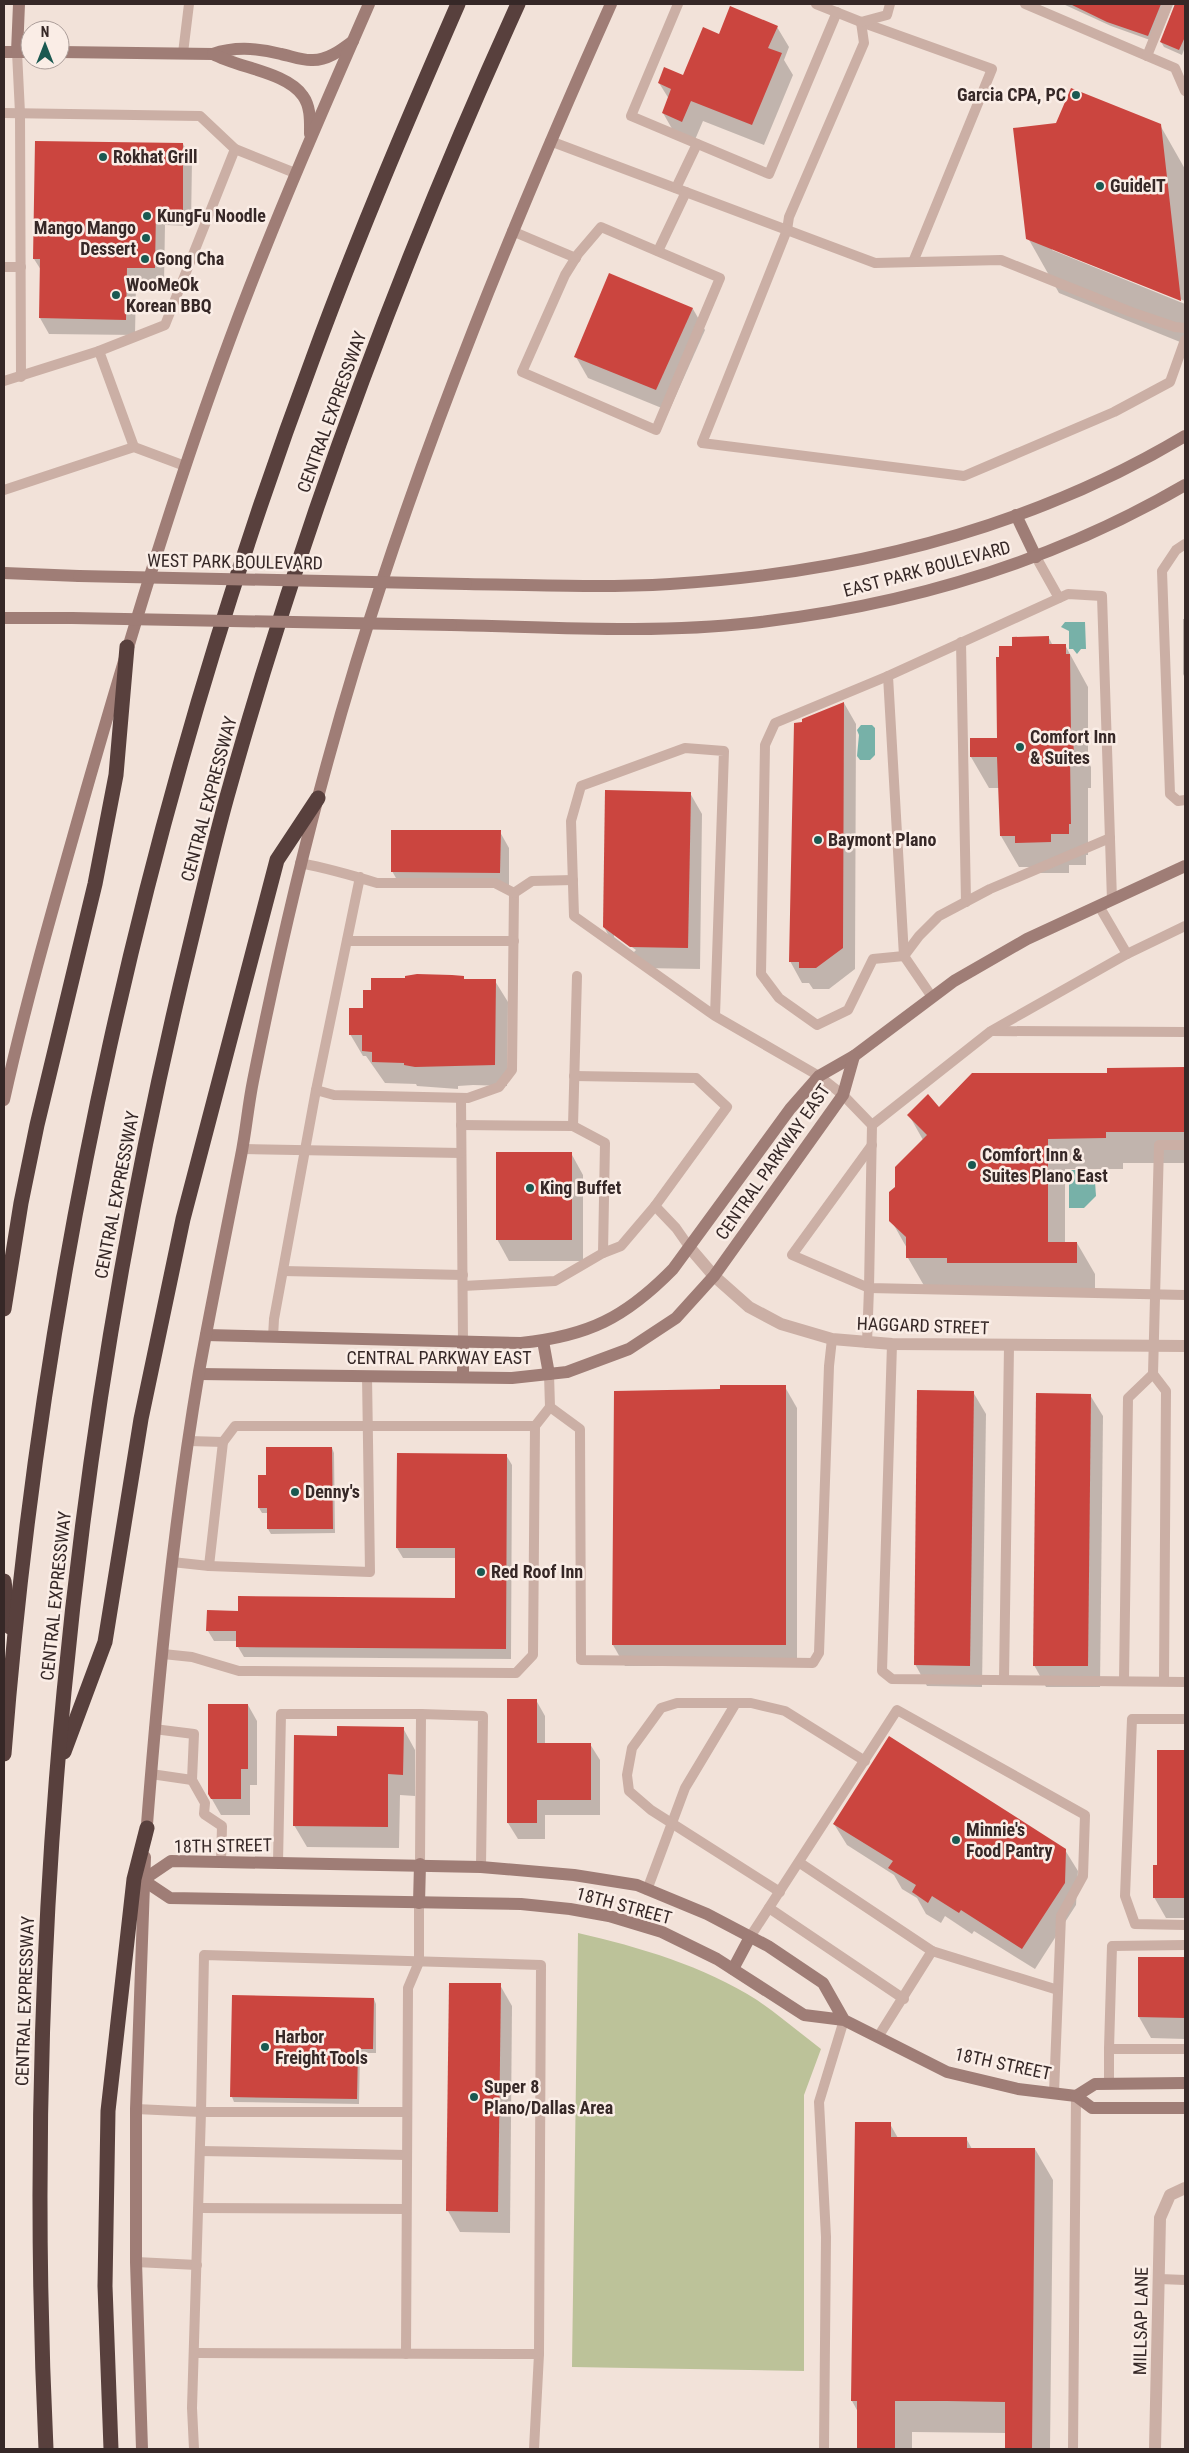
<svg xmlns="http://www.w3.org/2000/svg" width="1189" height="2453" font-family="'Roboto Condensed',sans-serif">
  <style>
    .green { fill: #bcc299 }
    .water { fill: #77b1a8 }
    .shadow { fill: #0003; fill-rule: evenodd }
    .building { fill: #cb453f }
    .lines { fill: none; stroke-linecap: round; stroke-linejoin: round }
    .lane { stroke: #cbafa5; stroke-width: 10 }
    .street { stroke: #cbafa5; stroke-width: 12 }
    .secondary { stroke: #9f7d76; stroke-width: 12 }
    .highway { stroke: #58403d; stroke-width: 15 }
    .secondary-bridge { stroke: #9f7d76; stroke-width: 12 }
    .poi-dot { fill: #1a5951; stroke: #faede6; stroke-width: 2 }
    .labels { text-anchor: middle; stroke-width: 5; stroke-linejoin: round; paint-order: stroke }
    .poi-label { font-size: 18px; font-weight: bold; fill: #362827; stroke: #faede6; text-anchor: start }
    .street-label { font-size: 18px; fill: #362827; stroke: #faede6 }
  </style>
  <rect width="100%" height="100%" fill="#f2e2d9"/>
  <path class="green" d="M 578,1933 C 639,1947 704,1966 757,2000 C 779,2015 800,2033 821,2049 L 804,2095 L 804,2371 L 572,2367 Z"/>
  <g class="water">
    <path d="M 1065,622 L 1085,622 L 1086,649 L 1081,649 L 1077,654 L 1073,649 L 1069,649 L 1069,631 L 1061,627 Z"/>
    <path d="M 861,725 L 872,725 L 875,728 L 875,755 L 870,760 L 860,760 L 857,756 L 859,735 L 857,730 Z"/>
    <path d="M 1069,1170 L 1085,1170 L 1095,1182 L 1096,1196 L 1084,1208 L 1069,1208 Z"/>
  </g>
  <g class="shadow">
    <path d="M 1063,4 L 1167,4 L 1150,40 L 1111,26 Z"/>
    <path d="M 1175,4 L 1185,4 L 1185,47 L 1182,55 L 1164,47 L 1161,42 Z"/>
    <path d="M 777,27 L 789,47 L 784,60 L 793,75 L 764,145 L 703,121 L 694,142 L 675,134 L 663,113 L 669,99 L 659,83 L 684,76 L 720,35 Z"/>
    <path d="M 1160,125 L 1185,169 L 1185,301 L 1052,248 L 1052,250 L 1185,304 L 1185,344 L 1059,293 L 1028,238 Z"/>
    <path d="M 183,144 L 192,160 L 191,226 L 165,225 L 164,284 L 136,284 L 135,335 L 49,334 L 40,318 L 41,270 L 34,259 Z"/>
    <path d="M 693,309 L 705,330 L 669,411 L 588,378 L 576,357 Z"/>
    <path d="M 1183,619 L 1185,619 L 1185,678 L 1183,674 Z"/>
    <path d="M 1049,638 L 1053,646 L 1065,645 L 1088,687 L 1088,762 L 1091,767 L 1091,788 L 1088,788 L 1088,855 L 1086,855 L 1086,865 L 1069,865 L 1069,873 L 1035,873 L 1031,867 L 1019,867 L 1001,836 L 1000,788 L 989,788 L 971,757 L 998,739 L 1013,647 Z"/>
    <path d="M 844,703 L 856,724 L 855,969 L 829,989 L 813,989 L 809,983 L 802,983 L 790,961 L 803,724 Z"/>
    <path d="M 690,793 L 702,814 L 700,969 L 643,968 L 616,949 L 604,927 ZM 614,934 L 636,950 L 634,952 L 614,937 Z"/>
    <path d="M 500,832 L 509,848 L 509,888 L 401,887 L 392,871 Z"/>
    <path d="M 463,978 L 465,980 L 495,981 L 508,1002 L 507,1086 L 473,1085 L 458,1086 L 458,1089 L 417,1086 L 416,1084 L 385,1083 L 366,1056 L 363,1056 L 350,1034 L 364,1009 Z"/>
    <path d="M 1108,1069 L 1185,1069 L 1185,1163 L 1123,1163 L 1123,1169 L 1065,1169 L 1065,1243 L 1077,1243 L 1095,1274 L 1095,1294 L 926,1289 L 908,1258 L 908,1250 L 891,1220 L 896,1187 L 923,1140 L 909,1115 L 1108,1075 Z"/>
    <path d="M 571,1153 L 583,1175 L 583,1261 L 509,1261 L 497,1239 Z"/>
    <path d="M 785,1387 L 797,1408 L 797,1666 L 625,1666 L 613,1645 L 721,1390 Z"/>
    <path d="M 973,1392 L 986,1414 L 982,1687 L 927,1686 L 915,1664 Z"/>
    <path d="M 1090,1395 L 1103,1416 L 1100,1687 L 1046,1687 L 1034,1665 Z"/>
    <path d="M 332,1448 L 334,1453 L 335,1533 L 271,1534 L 268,1529 L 268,1513 L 262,1513 L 259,1508 L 259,1476 L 268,1476 Z"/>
    <path d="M 506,1455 L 512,1465 L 511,1659 L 244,1657 L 238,1647 L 238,1641 L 214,1641 L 208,1631 L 239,1612 L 456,1599 L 457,1558 L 403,1558 L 397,1548 Z"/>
    <path d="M 536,1700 L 545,1716 L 545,1744 L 590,1744 L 600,1760 L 600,1815 L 545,1815 L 545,1839 L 518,1839 L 508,1823 Z"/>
    <path d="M 248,1705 L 257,1721 L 257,1785 L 250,1785 L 250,1815 L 221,1815 L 209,1794 Z"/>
    <path d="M 403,1728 L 415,1750 L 415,1796 L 400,1795 L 399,1848 L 307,1847 L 294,1825 L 338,1737 Z"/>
    <path d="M 1159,1751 L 1185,1751 L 1185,1918 L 1166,1918 L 1154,1897 L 1158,1866 Z"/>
    <path d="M 834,1824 L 1065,1850 L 1078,1871 L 1076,1905 L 1035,1969 L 974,1931 L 972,1934 L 945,1916 L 941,1923 L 926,1914 L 917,1898 L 902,1889 L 894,1875 L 847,1845 Z"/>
    <path d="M 1139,1958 L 1185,1959 L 1185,2039 L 1151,2038 L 1139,2017 Z"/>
    <path d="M 500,1985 L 512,2006 L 510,2233 L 460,2232 L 448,2211 Z"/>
    <path d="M 233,1997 L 374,1999 L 376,2004 L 376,2053 L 360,2053 L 359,2104 L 234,2102 L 232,2097 Z"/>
    <path d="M 890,2124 L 898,2138 L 966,2138 L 972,2149 L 1035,2149 L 1053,2180 L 1050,2449 L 1007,2449 L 1006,2433 L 912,2432 L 912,2449 L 858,2449 L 858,2412 L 852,2401 Z"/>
  </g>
  <g class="building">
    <path d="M 1070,4 L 1161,4 L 1148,36 L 1107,22 Z"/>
    <path d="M 1175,4 L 1185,4 L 1185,37 L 1179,50 L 1160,42 Z"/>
    <path d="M 730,6 L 778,26 L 768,48 L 782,53 L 752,125 L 691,101 L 682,122 L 662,113 L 671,89 L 658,83 L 664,67 L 683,75 L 703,27 L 719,34 Z"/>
    <path d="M 1071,88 L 1161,124 L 1181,301 L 1026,239 L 1013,128 L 1056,123 Z"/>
    <path d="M 35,141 L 183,143 L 183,210 L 156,210 L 155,268 L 127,268 L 126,320 L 39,318 L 40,259 L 33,259 Z"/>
    <path d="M 609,273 L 693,308 L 656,390 L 574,357 Z"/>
    <path d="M 1049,636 L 1049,644 L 1066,644 L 1066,654 L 1070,654 L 1071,734 L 1073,734 L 1074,757 L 1070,757 L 1071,824 L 1069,824 L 1069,834 L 1051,834 L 1051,842 L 1015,843 L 1015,836 L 1000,836 L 997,757 L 970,757 L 970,738 L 997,738 L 996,657 L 999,657 L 999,646 L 1012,646 L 1012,637 Z"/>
    <path d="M 844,702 L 843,948 L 816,968 L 799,968 L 799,962 L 789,962 L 794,723 L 802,722 L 802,719 Z"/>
    <path d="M 605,790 L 691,792 L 688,948 L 630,947 L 603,927 Z"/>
    <path d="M 391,830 L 501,830 L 500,873 L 391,872 Z"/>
    <path d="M 417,974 L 452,975 L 464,976 L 464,979 L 496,979 L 495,1065 L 415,1067 L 404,1065 L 404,1063 L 372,1062 L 372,1052 L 362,1051 L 362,1035 L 349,1035 L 349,1008 L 363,1008 L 363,990 L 371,990 L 371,978 L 405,978 L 405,976 Z"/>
    <path d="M 1185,1067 L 1185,1132 L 1106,1132 L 1106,1138 L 1048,1139 L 1048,1242 L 1077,1242 L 1077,1263 L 947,1263 L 947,1258 L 906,1258 L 906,1237 L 889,1221 L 889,1192 L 895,1187 L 895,1167 L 927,1135 L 907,1115 L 928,1094 L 939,1107 L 972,1073 L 1107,1073 L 1107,1068 Z"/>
    <rect x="496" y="1152" width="76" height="88"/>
    <path d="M 720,1385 L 786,1385 L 786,1645 L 612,1645 L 614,1391 L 720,1389 Z"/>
    <path d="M 917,1390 L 974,1391 L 970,1666 L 914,1665 Z"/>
    <path d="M 1036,1393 L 1091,1394 L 1088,1666 L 1033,1666 Z"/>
    <path d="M 266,1447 L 332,1447 L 333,1529 L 267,1529 L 267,1508 L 258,1508 L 258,1475 L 266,1475 Z"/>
    <path d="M 397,1453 L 507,1454 L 506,1649 L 236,1647 L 236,1631 L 206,1631 L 207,1610 L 238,1611 L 238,1596 L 455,1598 L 455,1548 L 396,1548 Z"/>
    <path d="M 507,1699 L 537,1699 L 537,1743 L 591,1743 L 591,1800 L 537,1800 L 537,1823 L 507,1823 Z"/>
    <path d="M 208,1704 L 248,1704 L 248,1769 L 241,1769 L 241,1799 L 211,1799 L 208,1794 Z"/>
    <path d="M 337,1726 L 404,1727 L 403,1775 L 388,1774 L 388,1827 L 293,1826 L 294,1735 L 337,1736 Z"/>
    <path d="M 889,1736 L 1066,1849 L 1065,1883 L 1022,1949 L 961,1910 L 959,1913 L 932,1896 L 928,1903 L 912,1892 L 916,1885 L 888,1868 L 893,1861 L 833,1824 Z"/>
    <path d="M 1157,1750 L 1185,1750 L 1185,1898 L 1153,1898 L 1153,1865 L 1157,1865 Z"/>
    <path d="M 1138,1957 L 1185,1957 L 1185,2018 L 1138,2017 Z"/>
    <path d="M 449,1983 L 501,1983 L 498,2212 L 446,2211 Z"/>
    <path d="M 232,1995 L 374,1998 L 373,2049 L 358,2049 L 357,2099 L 230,2097 Z"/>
    <path d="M 855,2122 L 891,2122 L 891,2137 L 967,2137 L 967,2148 L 1035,2148 L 1032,2449 L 1005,2449 L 1005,2402 L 947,2401 L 895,2401 L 895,2449 L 857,2449 L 857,2401 L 851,2401 Z"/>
  </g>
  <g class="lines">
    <g class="lane">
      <path d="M 678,4 L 631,116 L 769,174 L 837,12"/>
      <path d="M 816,4 L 861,22 L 992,69 L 913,262"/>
      <path d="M 1025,4 L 1175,68 L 1185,91"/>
      <path d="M 861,22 L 864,43 L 789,217 L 787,230 L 702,443 L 964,476 L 1114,412 L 1170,382 L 1185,340"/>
      <path d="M 861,22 L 887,15 L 890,4"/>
      <path d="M 17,52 L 20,113 L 21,377"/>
      <path d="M 183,53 L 189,4"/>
      <path d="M 1147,56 L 1168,4"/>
      <path d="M 4,113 L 200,116 L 235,149 L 295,173"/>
      <path d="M 550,141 L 875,263 L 1001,260 L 1131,312 L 1175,327 L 1185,328"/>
      <path d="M 676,188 L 697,144"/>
      <path d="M 601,227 L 720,278 L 656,430 L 522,372 L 565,275 L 578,254 Z"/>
      <path d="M 512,231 L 576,258"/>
      <path d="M 658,251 L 686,192"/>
      <path d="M 4,267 L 21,267"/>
      <path d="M 99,351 L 134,447"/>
      <path d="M 4,381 L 99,351 L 165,325 L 235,149"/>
      <path d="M 4,490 L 134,447 L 185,466"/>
      <path d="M 1185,544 L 1176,550 L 1162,571 L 1170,794 L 1178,801 L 1185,800"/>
      <path d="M 1036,557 L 1059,598"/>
      <path d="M 961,642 L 966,902"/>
      <path d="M 888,676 L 775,723 L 765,745 L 761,974 L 779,998 L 817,1025 L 848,1010 L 873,959 L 904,956 L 919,936 L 939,916 L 990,889 L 1110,838"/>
      <path d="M 300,863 C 326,868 351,875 377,883 L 495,883 L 514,893 L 512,1070 L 499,1087 L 468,1098 L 334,1095 L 316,1090 L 360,877"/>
      <path d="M 514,893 L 532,881 L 573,880"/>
      <path d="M 1099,906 L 1127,954 L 1185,926"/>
      <path d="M 347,941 L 514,941"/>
      <path d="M 932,997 L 904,956 L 888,676 L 1068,594 L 1102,596 L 1112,900"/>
      <path d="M 715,1016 L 574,916 L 571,821 L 581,786 L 685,748 L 724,751 L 715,1016 L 819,1076 L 843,1095 L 872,1125 L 869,1288 L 1185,1295"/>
      <path d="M 992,1031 L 1185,1032"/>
      <path d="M 574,1076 L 696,1078 L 727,1107 L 655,1206"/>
      <path d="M 461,1098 L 463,1342"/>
      <path d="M 461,1125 L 573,1126 L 605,1143 L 603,1253 L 621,1246 L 655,1206 L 676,1228 L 690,1248"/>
      <path d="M 872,1125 L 991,1031 L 1127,954"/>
      <path d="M 573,1126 L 577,976"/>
      <path d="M 242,1149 L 461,1153"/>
      <path d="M 283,1271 L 463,1275"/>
      <path d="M 463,1286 L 555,1281 L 603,1253"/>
      <path d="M 273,1337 L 274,1319 L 316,1090"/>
      <path d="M 867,1343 L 869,1288 L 792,1255 L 872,1145"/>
      <path d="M 892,1344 L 882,1671 L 892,1679 L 1185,1682"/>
      <path d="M 549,1374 L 550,1407 L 580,1429 L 581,1660 L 813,1663 L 819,1653 L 829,1366 L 832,1339"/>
      <path d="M 189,1441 L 223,1442 L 235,1426 L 535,1426 L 550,1407"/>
      <path d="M 223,1442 L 209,1566 L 370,1572 L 367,1376"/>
      <path d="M 172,1562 L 209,1566"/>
      <path d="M 163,1654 L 192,1657 L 239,1671 L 516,1673 L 533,1655 L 535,1426"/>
      <path d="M 1004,1680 L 1009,1346"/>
      <path d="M 1124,1681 L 1128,1398 L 1153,1374"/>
      <path d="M 1164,1681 L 1166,1391 L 1153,1374 L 1159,1145 L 1185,1145"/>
      <path d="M 1185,1719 L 1132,1719 L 1125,1896 L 1135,1924 L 1185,1925"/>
      <path d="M 151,1774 L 192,1780 L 194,1734 L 154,1729"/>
      <path d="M 192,1780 L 205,1803 L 204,1814 L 222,1826 L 221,1862"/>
      <path d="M 278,1863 L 281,1714 L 421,1714"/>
      <path d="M 800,1863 L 932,1951"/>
      <path d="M 420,1864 L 421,1714 L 483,1716 L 481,1867"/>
      <path d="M 647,1890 L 685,1788 L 736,1703"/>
      <path d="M 780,1892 L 651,1810 L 629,1791 L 627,1775 L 632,1748 L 661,1708 L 677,1703 L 751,1703 L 785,1711 L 865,1761"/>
      <path d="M 769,1908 L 904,1999"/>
      <path d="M 750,1937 L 897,1710 L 1085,1815 L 1083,1876 L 1061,1916 L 1054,2093"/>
      <path d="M 1185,1945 L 1112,1946 L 1109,2049 L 1185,2049"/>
      <path d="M 878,2037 L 932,1951 L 1058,1990"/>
      <path d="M 1109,2084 L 1109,2049"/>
      <path d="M 136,2109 L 201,2112 L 204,1955 L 541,1965 L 539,2354 L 534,2449"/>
      <path d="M 200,2151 L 407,2155"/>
      <path d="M 199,2208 L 406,2209"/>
      <path d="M 136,2262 L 197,2265"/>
      <path d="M 1160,2279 L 1185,2280"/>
      <path d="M 195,2353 L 539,2354"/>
      <path d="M 406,2354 L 408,1988 L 419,1962 L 419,1903"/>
      <path d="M 194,2449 L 192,2408 L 201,2112 L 407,2112"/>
      <path d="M 824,2449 L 826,2237 L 819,2102 L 844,2020"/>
      <path d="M 1073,2449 L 1076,2096"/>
    </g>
    <g class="street">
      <path d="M 690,1248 L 714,1276 L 749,1307 L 781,1324 L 832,1339 L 892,1344 L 1185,1346"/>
      <path d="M 1155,2449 L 1160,2218 L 1170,2195 L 1185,2188"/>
    </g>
    <g class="secondary">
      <path d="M 4,52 L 30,52"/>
      <path d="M 17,52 L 19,4"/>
      <path d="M 60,52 L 213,54 C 235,46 258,48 281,54 C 291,56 301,60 311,60 C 327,61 341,50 353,41"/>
      <path d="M 213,54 C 238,68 287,72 303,96 C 311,107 310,122 310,134"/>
      <path d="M 1016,515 L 1036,557"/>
      <path d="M 4,573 L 79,576"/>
      <path d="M 466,584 C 534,585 603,588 670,584 C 851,573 1029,529 1185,436"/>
      <path d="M 4,618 L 72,618"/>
      <path d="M 451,625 C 551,627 653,634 752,623 C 904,606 1053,562 1185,485"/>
      <path d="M 4,1100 C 27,996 57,894 86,791 C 132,631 180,471 239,315 C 279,210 324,107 369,4"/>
      <path d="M 206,1335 L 521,1343 C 588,1336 625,1318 673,1269 L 790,1109 L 819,1076 L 854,1056 L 954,981 L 1027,939 L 1185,866"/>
      <path d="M 543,1341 L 549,1374"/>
      <path d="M 199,1374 L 512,1378 L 567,1372 L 629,1349 L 676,1318 L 714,1276 L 843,1095 L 854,1056"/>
      <path d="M 463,1377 L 463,1342"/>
      <path d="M 146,1837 C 158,1682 173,1526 199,1372 C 212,1300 227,1228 241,1156 C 246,1131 248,1106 253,1081 C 281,940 314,801 356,663 C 425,438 515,219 611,4"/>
      <path d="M 419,1903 L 420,1864"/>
      <path d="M 733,1969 L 750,1937"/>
      <path d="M 844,2020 L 823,1983 L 768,1946 L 707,1914 L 637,1885 L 574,1875 L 481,1867 L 171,1861 L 143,1880 L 170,1898 L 521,1904 L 570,1909 L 609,1916 L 662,1932 L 717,1959 L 804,2015 L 844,2020 L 947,2072 L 1018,2089 L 1076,2096 L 1092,2108 L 1185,2108"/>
      <path d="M 1076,2096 L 1095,2084 L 1185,2083"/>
      <path d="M 142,2449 L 136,2262 L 136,2109 L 145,1857"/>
    </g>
    <g class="highway">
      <path d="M 4,1309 L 21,1203 L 37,1125 L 95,884 L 116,775 L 127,647"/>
      <path d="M 4,1581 L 10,1627"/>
      <path d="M 64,1752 L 105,1642 L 141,1419 L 183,1219 L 277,860 L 318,798"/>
      <path d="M 4,1754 C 41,1279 146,805 313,358 C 357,238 407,121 458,4"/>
      <path d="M 46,2449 C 22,1944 70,1437 190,945 C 203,892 215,838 230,786 C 305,518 403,257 518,4"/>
      <path d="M 111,2449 L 105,2286 L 108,2111 L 134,1879 L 147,1828"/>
    </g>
    <g class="secondary-bridge">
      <path d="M 79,576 L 466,584"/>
      <path d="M 72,618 L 451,625"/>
    </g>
  </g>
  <g class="poi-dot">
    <circle cx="1076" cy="95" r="5"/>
    <circle cx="103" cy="157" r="5"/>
    <circle cx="1100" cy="186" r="5"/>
    <circle cx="147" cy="216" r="5"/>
    <circle cx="146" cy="238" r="5"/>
    <circle cx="145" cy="259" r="5"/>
    <circle cx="116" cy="295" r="5"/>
    <circle cx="1020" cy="747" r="5"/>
    <circle cx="818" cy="840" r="5"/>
    <circle cx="972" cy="1165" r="5"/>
    <circle cx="530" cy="1188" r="5"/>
    <circle cx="295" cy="1492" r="5"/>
    <circle cx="481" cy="1572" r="5"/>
    <circle cx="956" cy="1840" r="5"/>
    <circle cx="265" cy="2047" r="5"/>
    <circle cx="474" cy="2097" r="5"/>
  </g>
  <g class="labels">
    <g class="poi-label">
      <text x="1066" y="101" text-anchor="end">Garcia CPA, PC</text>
      <text x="113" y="163">Rokhat Grill</text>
      <text x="1110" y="192">GuideIT</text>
      <text x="157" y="222">KungFu Noodle</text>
      <text x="136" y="234" text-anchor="end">Mango Mango<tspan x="136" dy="21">Dessert</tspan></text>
      <text x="155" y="265">Gong Cha</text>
      <text x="126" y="291">WooMeOk<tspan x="126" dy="21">Korean BBQ</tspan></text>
      <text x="1030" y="743">Comfort Inn<tspan x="1030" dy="21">&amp; Suites</tspan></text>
      <text x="828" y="846">Baymont Plano</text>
      <text x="982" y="1161">Comfort Inn &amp;<tspan x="982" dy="21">Suites Plano East</tspan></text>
      <text x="540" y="1194">King Buffet</text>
      <text x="305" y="1498">Denny's</text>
      <text x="491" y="1578">Red Roof Inn</text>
      <text x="966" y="1836">Minnie's<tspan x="966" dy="21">Food Pantry</tspan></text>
      <text x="275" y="2043">Harbor<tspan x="275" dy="21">Freight Tools</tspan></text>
      <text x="484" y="2093">Super 8<tspan x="484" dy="21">Plano/Dallas Area</tspan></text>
    </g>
    <g class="street-label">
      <text transform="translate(332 412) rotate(-70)" y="6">CENTRAL EXPRESSWAY</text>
      <text transform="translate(235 562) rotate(1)" y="6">WEST PARK BOULEVARD</text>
      <text transform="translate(927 569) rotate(-15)" y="6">EAST PARK BOULEVARD</text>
      <text transform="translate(209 799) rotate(-75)" y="6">CENTRAL EXPRESSWAY</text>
      <text transform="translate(773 1162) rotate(-55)" y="6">CENTRAL PARKWAY EAST</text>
      <text transform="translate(117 1195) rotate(-79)" y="6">CENTRAL EXPRESSWAY</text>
      <text transform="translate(923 1326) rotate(2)" y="6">HAGGARD STREET</text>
      <text x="439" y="1364">CENTRAL PARKWAY EAST</text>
      <text transform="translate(56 1596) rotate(-84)" y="6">CENTRAL EXPRESSWAY</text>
      <text transform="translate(223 1846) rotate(-1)" y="6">18TH STREET</text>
      <text transform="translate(624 1906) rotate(15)" y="6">18TH STREET</text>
      <text transform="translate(25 2001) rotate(-88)" y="6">CENTRAL EXPRESSWAY</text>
      <text transform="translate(1003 2064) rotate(12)" y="6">18TH STREET</text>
      <text transform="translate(1141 2321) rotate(-89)" y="6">MILLSAP LANE</text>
    </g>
  </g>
  <rect width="1189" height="2453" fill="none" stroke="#362827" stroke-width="10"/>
  <g transform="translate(45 45)"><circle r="24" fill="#faede6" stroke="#ac9e9a"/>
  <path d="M0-4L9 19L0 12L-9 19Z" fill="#1a5951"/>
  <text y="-8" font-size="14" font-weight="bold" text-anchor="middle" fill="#362827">N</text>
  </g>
</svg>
